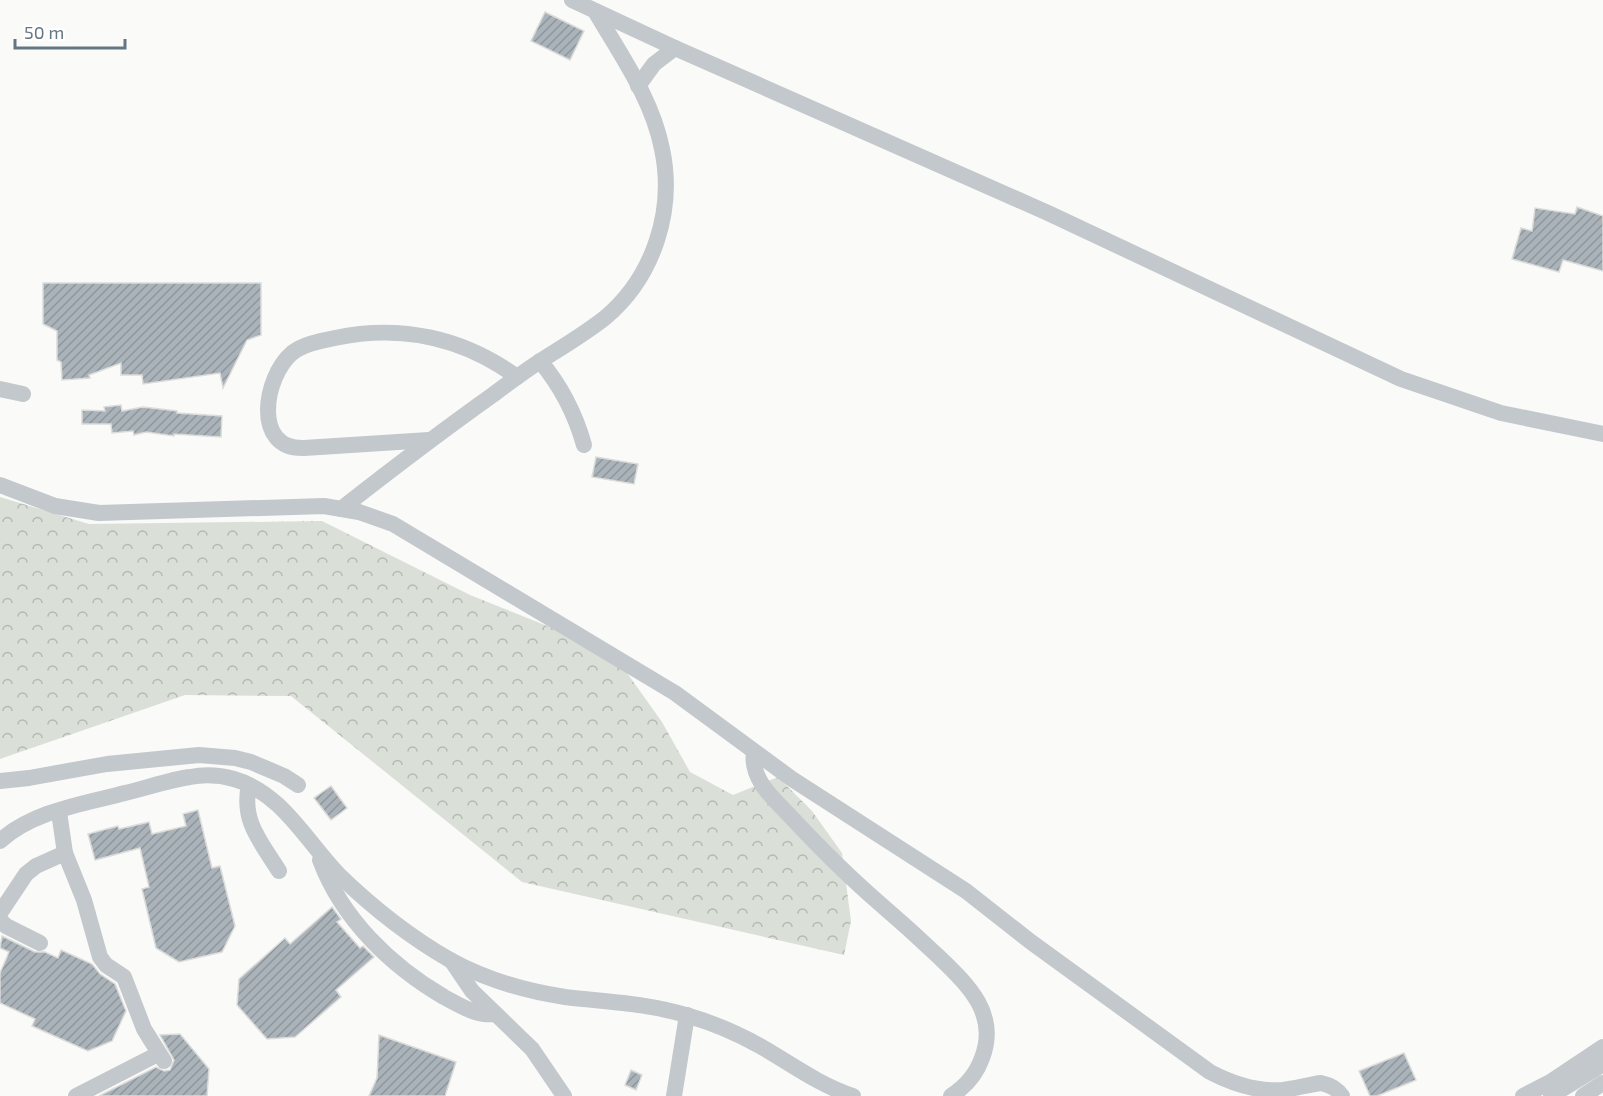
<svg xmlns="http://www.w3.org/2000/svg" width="1603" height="1096" font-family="'Exo 2',sans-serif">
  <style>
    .forest { fill: url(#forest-crowns) }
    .building { fill: url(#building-hatch); stroke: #dcdcda; stroke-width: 1.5 }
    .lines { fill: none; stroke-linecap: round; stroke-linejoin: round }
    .minor { stroke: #c3c8cc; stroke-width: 16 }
  </style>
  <defs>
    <pattern id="forest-crowns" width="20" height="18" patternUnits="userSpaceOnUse" patternTransform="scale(1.5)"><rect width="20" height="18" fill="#dadfd7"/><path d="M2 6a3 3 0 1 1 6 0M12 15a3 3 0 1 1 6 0" fill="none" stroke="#b4b9b4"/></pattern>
    <pattern id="building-hatch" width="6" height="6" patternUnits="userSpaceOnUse" patternTransform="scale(1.5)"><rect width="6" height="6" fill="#aab3b9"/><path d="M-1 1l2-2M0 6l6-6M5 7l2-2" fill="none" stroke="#8e969c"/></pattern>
  </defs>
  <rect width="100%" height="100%" fill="#fafaf8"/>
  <path class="forest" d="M 0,497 L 89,524 L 322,521 L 470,595 L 612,652 L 662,722 L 690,772 L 733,795 L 778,777 L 812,811 L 842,853 L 851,921 L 844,955 L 522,882 L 291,696 L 185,695 L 0,759 Z"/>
  <g class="building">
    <path d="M 545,12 L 584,31 L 570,60 L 531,41 Z"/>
    <path d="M 1577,207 L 1603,216 L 1603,271 L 1563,260 L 1559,272 L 1512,259 L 1521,228 L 1532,231 L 1535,208 L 1575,214 Z"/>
    <path d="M 43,283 L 261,283 L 261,335 L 247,340 L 223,388 L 220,373 L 143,384 L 142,375 L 121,375 L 121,363 L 89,375 L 90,378 L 62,380 L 61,362 L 57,360 L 57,331 L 43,324 Z"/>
    <path d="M 121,405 L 122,411 L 143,407 L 177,411 L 177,413 L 222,416 L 221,437 L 174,434 L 174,436 L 146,432 L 134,435 L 133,431 L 112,433 L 111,424 L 82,424 L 82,410 L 105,411 L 104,407 Z"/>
    <path d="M 596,457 L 638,464 L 634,484 L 592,477 Z"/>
    <path d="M 331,786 L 347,808 L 331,820 L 314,798 Z"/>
    <path d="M 198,810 L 212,868 L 220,866 L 235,926 L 222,952 L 179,962 L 156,948 L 142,889 L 149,887 L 140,848 L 95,860 L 88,834 L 118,826 L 119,829 L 149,822 L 152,834 L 186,826 L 183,814 Z"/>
    <path d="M 332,907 L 341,919 L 337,922 L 360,948 L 363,946 L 374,957 L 336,990 L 341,997 L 295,1037 L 267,1039 L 237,1005 L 239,979 L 285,938 L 290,944 Z"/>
    <path d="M 2,936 L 35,952 L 45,952 L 58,958 L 61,950 L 92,964 L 100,974 L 115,984 L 126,1011 L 112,1041 L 88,1051 L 32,1026 L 35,1019 L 0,1003 L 0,973 L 9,952 L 0,948 Z"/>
    <path d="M 180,1034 L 209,1069 L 207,1096 L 99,1096 L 156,1067 L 164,1071 L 170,1070 L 174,1060 L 160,1035 Z"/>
    <path d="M 379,1035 L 456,1062 L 445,1096 L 369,1096 L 377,1078 Z"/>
    <path d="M 1404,1053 L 1416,1080 L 1377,1096 L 1370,1096 L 1359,1071 Z"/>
    <path d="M 631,1070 L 642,1075 L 636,1090 L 625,1085 Z"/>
  </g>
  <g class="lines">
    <g class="minor">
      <path d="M 572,0 L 675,48 L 1048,213 L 1401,379 L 1501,413 L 1603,434"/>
      <path d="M 638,86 L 654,64 L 675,48"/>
      <path d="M 540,361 C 561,386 575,413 584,445"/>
      <path d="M 0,389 L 23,394"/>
      <path d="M 429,440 L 304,448 C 252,450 264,377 292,353 C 304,344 320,341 335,338 C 401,324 463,338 517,377"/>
      <path d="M 0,485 L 55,506 L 99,513 L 324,506 L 359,512 L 393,524 L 675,693 L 792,779 L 966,891 L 1031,942 L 1210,1072 C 1233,1084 1257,1092 1283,1090 C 1296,1088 1308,1085 1321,1083 C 1330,1085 1337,1088 1342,1096"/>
      <path d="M 341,509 C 392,469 442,431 494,394 C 510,382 526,370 542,360 C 564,346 586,333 606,317 C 654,276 675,210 662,149 C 652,98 620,54 595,11"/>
      <path d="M 754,752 C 750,779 773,798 790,816 C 818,846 847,875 878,902 C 899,920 919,938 939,957 C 968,985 999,1014 982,1058 C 976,1075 965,1087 951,1096"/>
      <path d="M 0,781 L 29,778 L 107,764 L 199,755 L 235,758 L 251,762 L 284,776 L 298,785"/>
      <path d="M 249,785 C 241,821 261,842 279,871"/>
      <path d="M 59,812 L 65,853 L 84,900 L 100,957 L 106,965 L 124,977 L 144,1029 L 164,1061"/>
      <path d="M 0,841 C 33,811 83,804 125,793 C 147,788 168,780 190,777 C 205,774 220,775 234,779 C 282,793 306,841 339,875 C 372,907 410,937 450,960 C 485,979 525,991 565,997 C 606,1002 648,1003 689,1016 C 713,1023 737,1033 760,1046 C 790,1063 819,1085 853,1096"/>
      <path d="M 320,860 C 342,919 391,966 444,997 C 461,1006 476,1016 495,1014"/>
      <path d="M 0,913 L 26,874 L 36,866 L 65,853"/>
      <path d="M 0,920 L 6,926 L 40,943"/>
      <path d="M 451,960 L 472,991 L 532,1049 L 564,1096"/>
      <path d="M 76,1096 L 158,1054"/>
      <path d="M 674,1096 L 687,1015"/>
      <path d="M 1523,1096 L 1552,1081 L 1603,1047"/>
      <path d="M 1551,1096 L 1603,1064"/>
      <path d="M 1583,1096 L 1603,1083"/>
    </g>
  </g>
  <path d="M15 39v9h110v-9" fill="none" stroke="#657683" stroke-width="3"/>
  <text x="24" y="39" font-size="18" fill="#657683" stroke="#ffffff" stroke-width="4.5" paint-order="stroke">50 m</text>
</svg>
